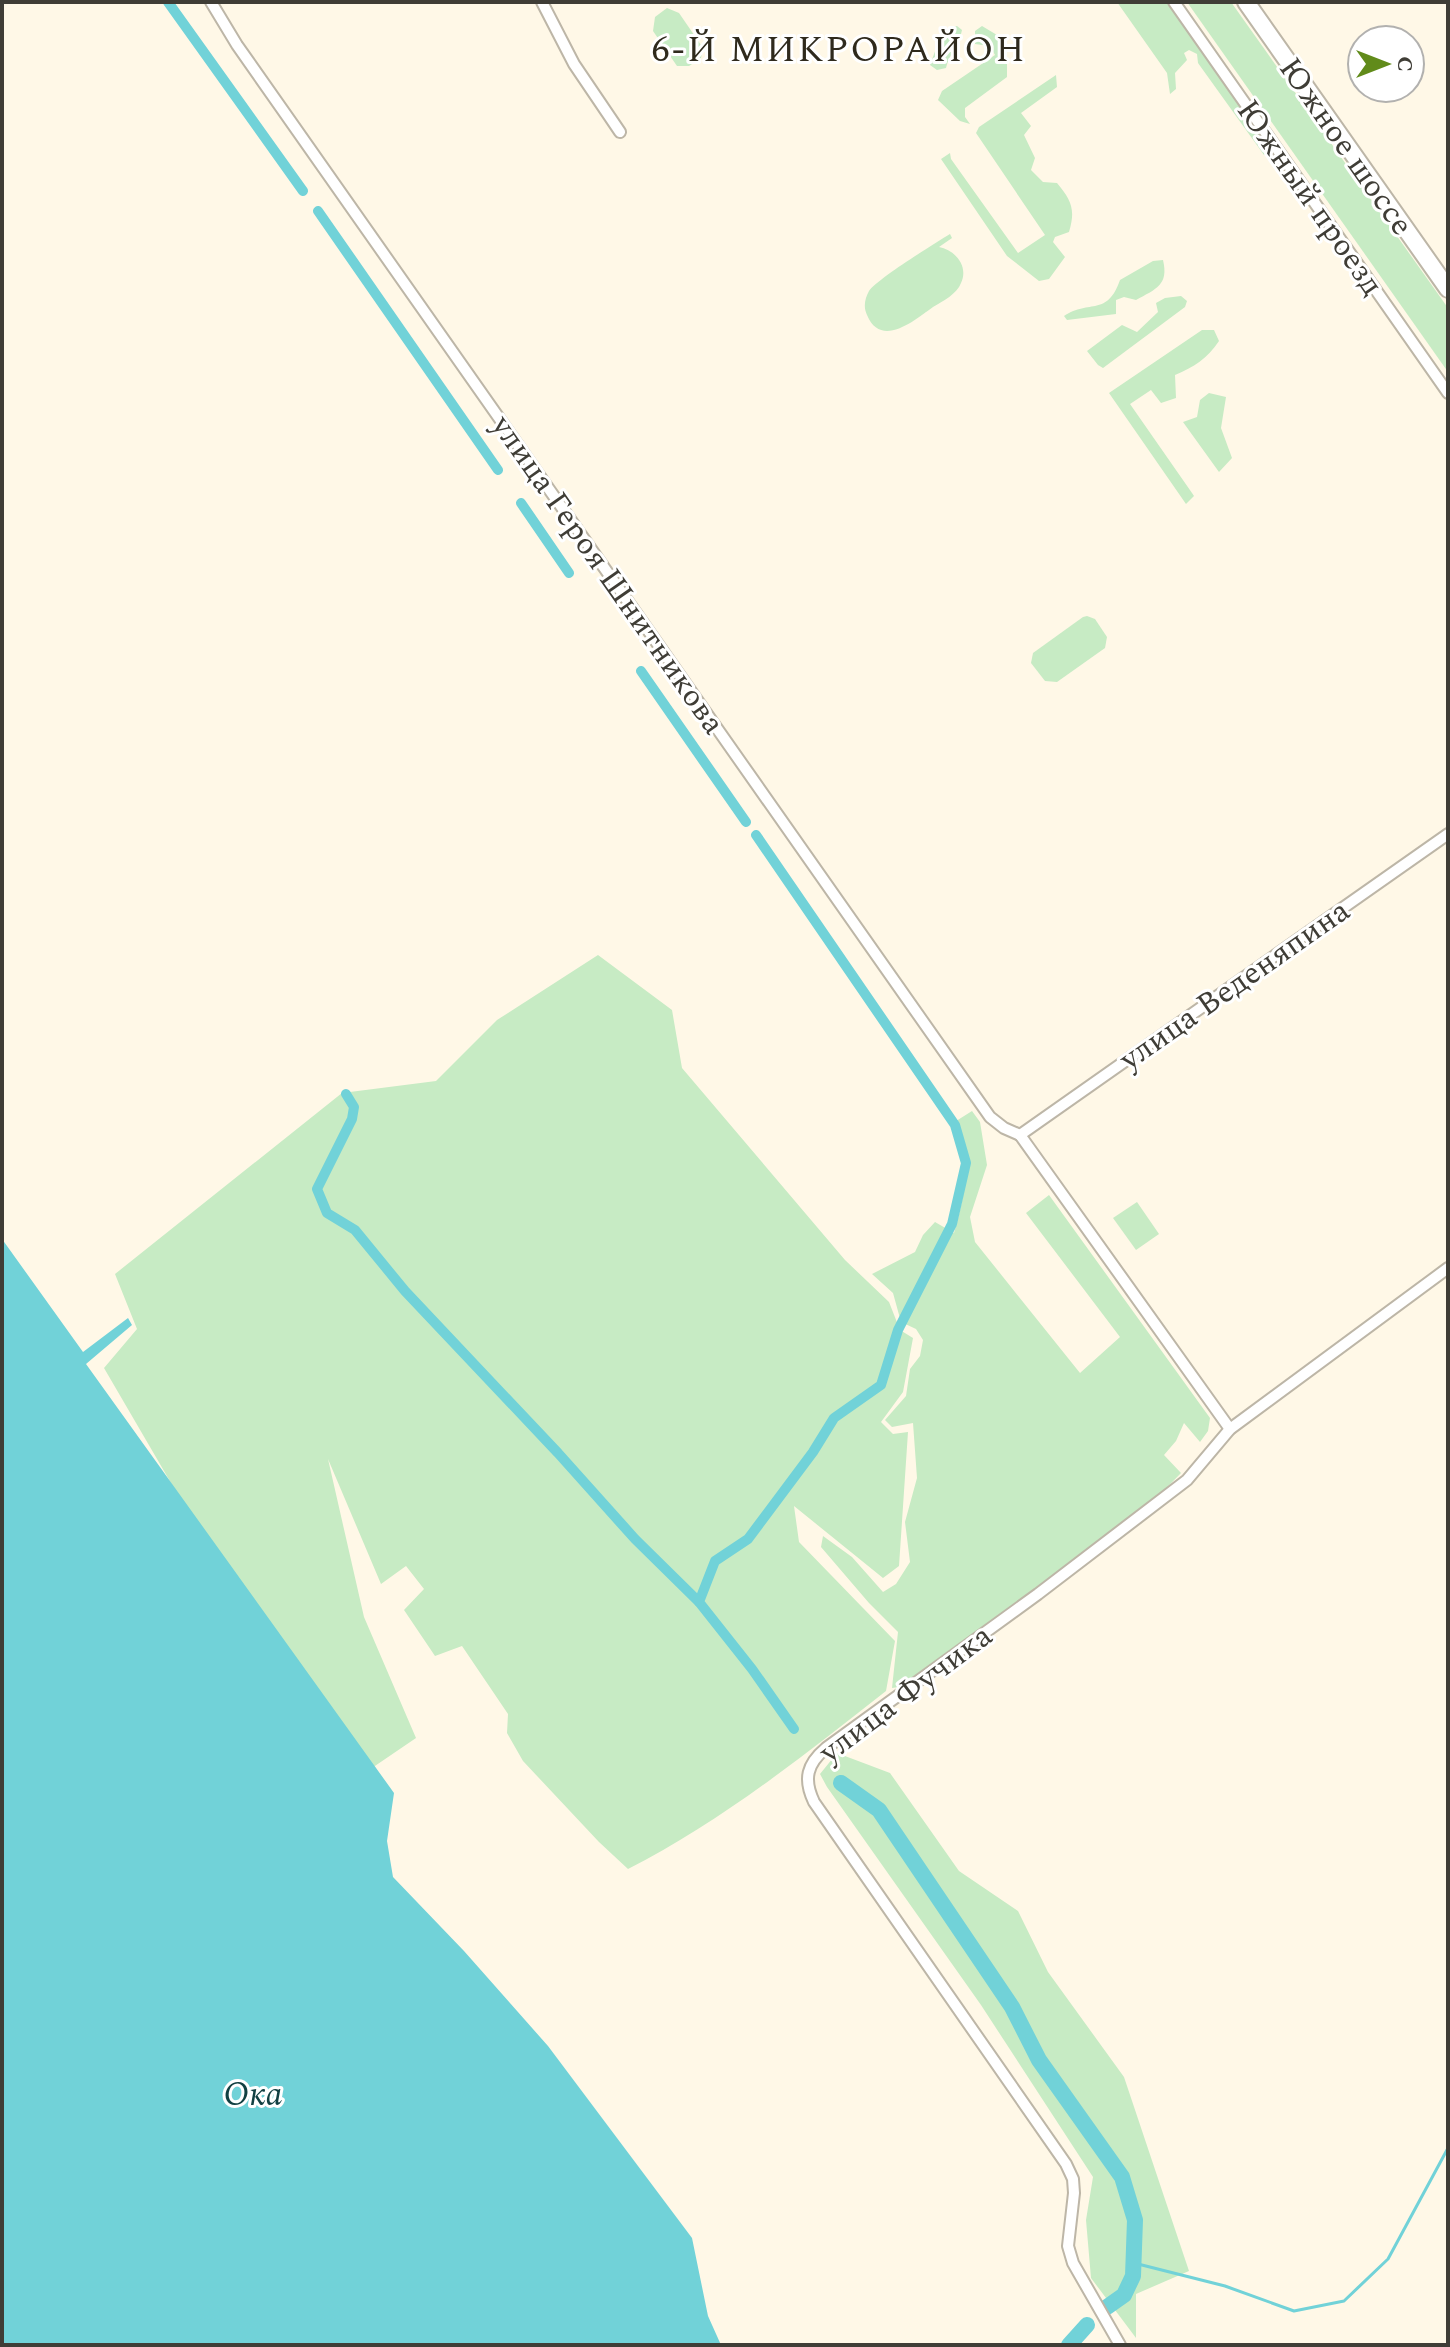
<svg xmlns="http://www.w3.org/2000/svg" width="1450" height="2347" font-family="Spectral,serif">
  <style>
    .green { fill: #c7ebc4 }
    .water { fill: #71d2d8 }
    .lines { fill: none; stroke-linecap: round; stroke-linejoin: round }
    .stream { stroke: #71d2d8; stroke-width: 3 }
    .canal { stroke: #71d2d8; stroke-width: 10 }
    .river { stroke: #71d2d8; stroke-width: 16 }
    .minor-casing { stroke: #bdb6a7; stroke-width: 14 }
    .primary-casing { stroke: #bdb6a7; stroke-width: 20 }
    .minor { stroke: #fff; stroke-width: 10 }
    .primary { stroke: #fff; stroke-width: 16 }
    .labels { text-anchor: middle; stroke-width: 6; stroke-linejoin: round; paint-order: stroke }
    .street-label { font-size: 32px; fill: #3f3d36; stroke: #fff }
    .water-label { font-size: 34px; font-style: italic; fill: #114042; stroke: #fff }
    .quarter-label { font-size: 36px; letter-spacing: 2px; fill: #2f2a1d; stroke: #fff }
  </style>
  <rect width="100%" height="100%" fill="#fff8e7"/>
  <g class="green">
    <path d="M 1117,2 L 1175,2 L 1272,147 L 1270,154 L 1264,155 L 1198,63 L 1197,54 L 1189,50 L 1184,53 L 1187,60 L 1175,73 L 1176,89 L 1170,94 L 1167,73 Z"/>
    <path d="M 1187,2 L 1231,2 L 1448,308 L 1448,372 Z"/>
    <path d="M 667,8 L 679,13 L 703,48 L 701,58 L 689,66 L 677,66 L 653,31 L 655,17 Z"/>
    <path d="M 957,26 L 962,30 C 959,46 949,54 946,68 L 937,70 L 930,65 L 937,46 L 949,28 Z"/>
    <path d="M 982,26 L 1002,38 L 1007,54 L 1007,77 L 965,108 L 965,117 L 970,124 L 960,121 L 938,100 L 942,91 L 995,55 L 990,46 L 975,44 L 975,31 Z"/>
    <path d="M 1056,75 L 1057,87 L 1021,113 L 1031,126 L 1024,135 L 1035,158 L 1031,170 L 1043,182 L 1057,183 C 1071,200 1076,209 1069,232 L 1055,237 L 1053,242 L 1065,257 L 1049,279 L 1039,281 L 1007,256 L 941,159 L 950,153 L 951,159 L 1018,253 L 1045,235 L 976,133 L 979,127 Z"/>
    <path d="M 950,234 L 952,238 L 939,247 C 955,250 969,266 961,283 C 957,294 943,301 933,307 C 915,320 881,349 867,315 C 863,307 865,298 869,291 C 877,279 934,244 950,234 Z"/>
    <path d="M 1163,260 C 1169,285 1156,289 1136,300 L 1124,297 L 1116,300 L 1116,314 L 1067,320 L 1064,316 C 1090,299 1107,317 1120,280 L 1153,261 Z"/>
    <path d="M 1181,296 L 1187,301 L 1185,307 L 1103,368 L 1098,365 L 1087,351 L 1122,325 L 1137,332 L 1158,312 L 1156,303 L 1165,298 Z"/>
    <path d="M 1202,330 L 1214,330 L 1219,341 C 1207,359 1194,367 1175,375 L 1176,398 L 1161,403 L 1151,390 L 1130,404 L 1192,493 L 1194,496 L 1186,504 L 1109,393 Z"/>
    <path d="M 1209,393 L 1226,397 L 1221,428 L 1232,458 L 1219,472 L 1183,422 L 1197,417 L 1200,400 Z"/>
    <path d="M 1087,616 L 1095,619 L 1107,637 L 1105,648 L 1057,682 L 1045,681 L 1031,663 L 1033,653 L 1083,617 Z"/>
    <path d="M 598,955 L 672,1010 L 682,1068 L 845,1260 L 889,1302 L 900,1330 L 913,1338 L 903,1392 L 881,1422 L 893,1434 L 908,1432 L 899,1566 L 883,1578 L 794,1506 L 799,1542 L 895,1641 L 886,1691 C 804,1755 721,1822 628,1869 L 599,1842 L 523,1761 L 507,1733 L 508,1714 L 462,1646 L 435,1656 L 404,1610 L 424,1589 L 406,1566 L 381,1584 L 328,1459 L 364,1617 L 416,1738 L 347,1785 L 104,1368 L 137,1329 L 115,1274 L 342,1093 L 436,1081 L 497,1020 Z"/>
    <path d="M 972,1111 L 980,1122 L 987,1165 L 970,1217 L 975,1242 L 1080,1373 L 1120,1337 L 1026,1213 L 1049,1195 L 1210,1418 L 1208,1431 L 1200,1442 L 1184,1423 L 1176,1441 L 1164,1455 L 1181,1473 L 1146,1509 L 899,1687 L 892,1688 L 898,1632 L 869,1603 L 821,1547 L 823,1536 L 852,1557 L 883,1592 L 896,1584 L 910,1562 L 905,1522 L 917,1478 L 913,1423 L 892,1427 L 885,1420 L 906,1396 L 910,1369 L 920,1356 L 923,1340 L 916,1329 L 901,1322 L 893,1293 L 872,1274 L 915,1252 L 923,1235 L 935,1222 L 954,1233 C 966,1191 971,1165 953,1123 Z"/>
    <path d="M 1137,1202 L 1159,1234 L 1136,1250 L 1113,1218 Z"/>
    <path d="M 837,1753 L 890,1773 L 959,1871 L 1018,1911 L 1048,1972 L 1124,2077 L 1189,2271 L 1136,2294 L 1136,2338 L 1091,2278 L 1086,2220 L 1093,2177 L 981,2005 L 827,1787 L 820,1774 Z"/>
  </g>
  <path class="water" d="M 2,1239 L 83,1352 L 128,1318 L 132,1325 L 86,1364 L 394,1793 L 387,1841 L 393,1877 L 464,1951 L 548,2046 L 692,2238 L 708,2316 L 721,2345 L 2,2345 Z"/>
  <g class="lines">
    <path class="stream" d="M 1134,2263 L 1225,2286 L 1294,2311 L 1344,2301 L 1388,2259 L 1448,2148"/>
    <g class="canal">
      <path d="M 168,2 L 303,191"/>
      <path d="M 318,211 L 498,470"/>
      <path d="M 521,503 L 569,573"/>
      <path d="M 641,671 L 746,822"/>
      <path d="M 756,835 L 955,1125 L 966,1163 L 952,1224 L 898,1330 L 881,1385 L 834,1418 L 813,1452 L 748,1539 L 715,1561 L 699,1602 L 752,1669 L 794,1729"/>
      <path d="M 346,1094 L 354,1107 L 352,1119 L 317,1189 L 327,1213 L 355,1230 L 405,1291 L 558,1453 L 635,1539 L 699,1602"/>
    </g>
    <g class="river">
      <path d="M 841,1783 L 879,1810 L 1012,2007 L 1039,2060 L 1122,2177 L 1135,2220 L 1133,2276 L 1124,2295 L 1107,2307"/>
      <path d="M 1069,2345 L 1087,2325"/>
    </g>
    <g class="minor-casing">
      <g id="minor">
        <path d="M 211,2 L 237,45 L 990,1117 L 1004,1128 L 1020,1135"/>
        <path d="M 542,2 L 574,64 L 620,132"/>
        <path d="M 1174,2 L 1448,393"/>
        <path d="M 1020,1135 L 1448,834"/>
        <path d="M 1020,1135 L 1230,1429"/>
        <path d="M 1120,2345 L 1073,2263 L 1068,2246 L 1074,2193 L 1073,2179 L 1066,2164 L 814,1802 C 803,1779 807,1764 826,1748 L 1038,1594 L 1187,1480 L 1230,1429 L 1448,1268"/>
      </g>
    </g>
    <g class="primary-casing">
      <path id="primary" d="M 1246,2 L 1448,289"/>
    </g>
    <use href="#minor" class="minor"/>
    <use href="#primary" class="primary"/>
  </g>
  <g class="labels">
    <g class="street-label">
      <text transform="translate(1347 146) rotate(55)" y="11">Южное шоссе</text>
      <text transform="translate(1311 197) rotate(55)" y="11">Южный проезд</text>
      <text transform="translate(609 574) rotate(55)" y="11">улица Героя Шнитникова</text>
      <text transform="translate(1234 984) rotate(-35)" y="11">улица Веденяпина</text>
      <text transform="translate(905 1693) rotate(-37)" y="11">улица Фучика</text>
    </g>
    <g class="water-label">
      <text x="253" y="2105">Ока</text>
    </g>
    <g class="quarter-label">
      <text x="839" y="61">6-Й МИКРОРАЙОН</text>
    </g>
  </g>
  <rect width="1450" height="2347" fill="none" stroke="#3f3d36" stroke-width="8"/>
  <g transform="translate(1386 64) rotate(90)"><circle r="38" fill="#ffffff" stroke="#b2b1af" stroke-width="2"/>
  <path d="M0-6L14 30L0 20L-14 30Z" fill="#618b1a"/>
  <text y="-12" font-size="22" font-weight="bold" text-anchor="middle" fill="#3f3d36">С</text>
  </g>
</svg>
